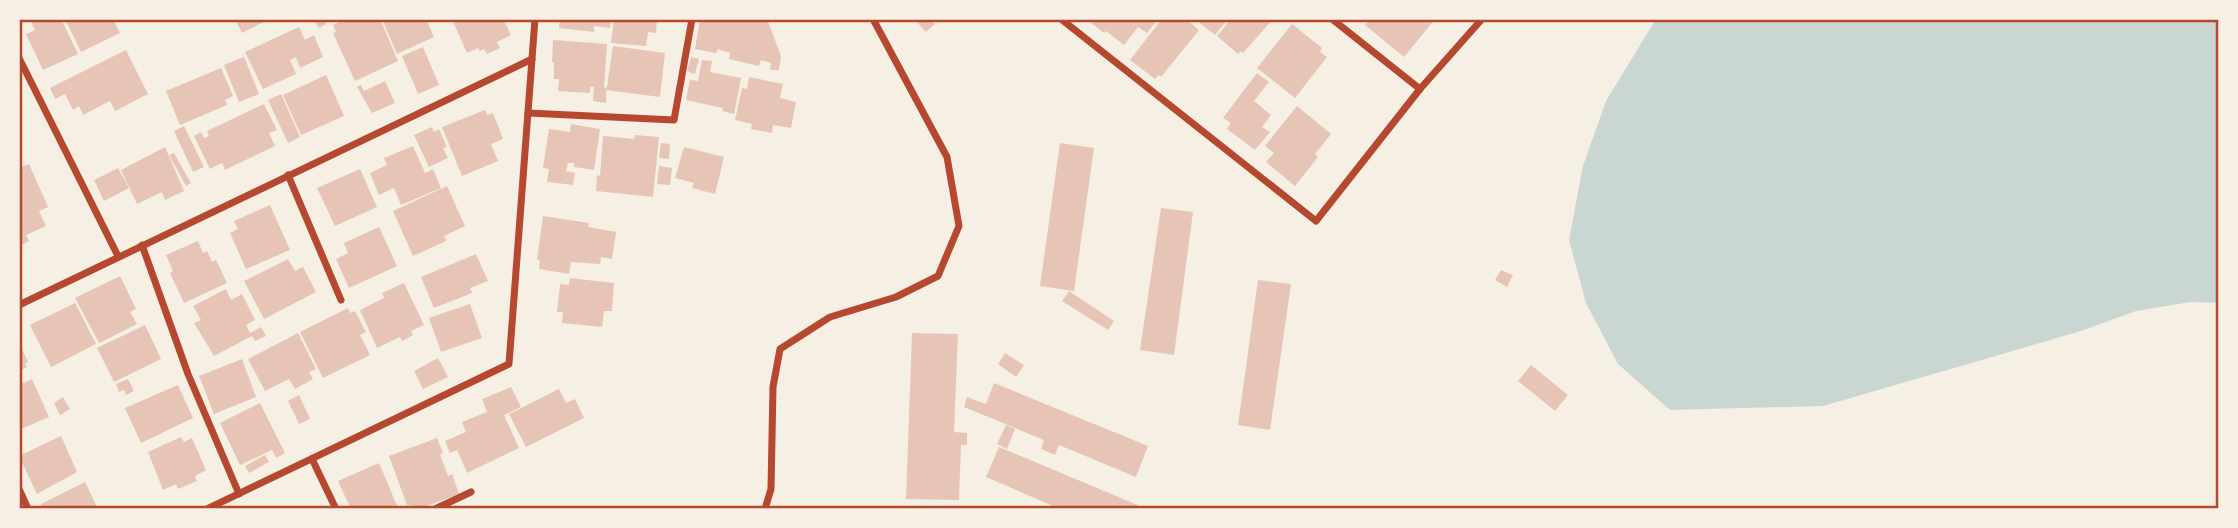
<svg xmlns="http://www.w3.org/2000/svg" width="2238" height="528" font-family="'Fira Sans Condensed',sans-serif">
  <style>
    .water { fill: #c9d6d2 }
    .building { fill: #e6c5b7 }
    .lines { fill: none; stroke-linecap: round; stroke-linejoin: round }
    .minor { stroke: #b5482f; stroke-width: 7 }
    .neatline { fill: none; stroke: #b5482f; stroke-width: 2.5 }
  </style>
  <rect width="100%" height="100%" fill="#f6efe4"/>
  <path class="water" d="M 1656,19 L 2219,19 L 2219,303 L 2191,302 L 2136,311 L 2081,331 L 1823,406 L 1670,410 L 1618,364 L 1586,303 L 1569,240 L 1583,166 L 1606,101 Z"/>
  <g class="building">
    <path d="M 30,19 L 61,19 L 78,54 L 43,70 L 26,34 L 35,30 Z"/>
    <path d="M 65,19 L 113,19 L 120,33 L 81,52 Z"/>
    <path d="M 235,19 L 269,19 L 242,33 Z"/>
    <path d="M 314,19 L 323,19 L 326,24 L 319,28 Z"/>
    <path d="M 345,19 L 380,19 L 398,61 L 355,81 L 333,33 L 336,32 L 333,25 Z"/>
    <path d="M 382,19 L 426,19 L 434,37 L 397,54 Z"/>
    <path d="M 452,19 L 503,19 L 511,35 L 497,42 L 500,48 L 487,54 L 484,49 L 480,51 L 478,48 L 467,53 Z"/>
    <path d="M 560,19 L 611,19 L 610,28 L 594,26 L 594,32 L 559,28 Z"/>
    <path d="M 614,19 L 657,19 L 656,33 L 648,32 L 646,46 L 611,43 Z"/>
    <path d="M 700,19 L 767,19 L 781,56 L 779,70 L 770,70 L 771,63 L 761,60 L 759,66 L 729,59 L 730,53 L 718,49 L 716,53 L 695,49 Z"/>
    <path d="M 914,19 L 930,19 L 935,24 L 926,32 Z"/>
    <path d="M 1095,19 L 1158,19 L 1147,33 L 1138,27 L 1124,45 L 1106,31 L 1104,33 L 1091,23 Z"/>
    <path d="M 1162,19 L 1186,19 L 1199,30 L 1161,77 L 1159,75 L 1155,79 L 1130,60 Z"/>
    <path d="M 1195,19 L 1228,19 L 1215,35 Z"/>
    <path d="M 1231,19 L 1273,19 L 1243,53 L 1241,51 L 1238,54 L 1217,36 Z"/>
    <path d="M 1370,19 L 1435,19 L 1404,57 L 1365,25 Z"/>
    <path d="M 1292,24 L 1322,48 L 1320,52 L 1327,57 L 1295,98 L 1257,68 Z"/>
    <path d="M 299,27 L 305,40 L 314,35 L 323,57 L 300,68 L 296,57 L 290,60 L 296,74 L 263,89 L 245,52 Z"/>
    <path d="M 553,40 L 607,44 L 604,88 L 607,87 L 613,46 L 665,53 L 660,97 L 606,90 L 606,103 L 593,101 L 594,87 L 590,87 L 590,93 L 558,91 L 559,79 L 554,79 L 554,62 L 552,62 Z"/>
    <path d="M 423,47 L 439,85 L 418,94 L 402,56 Z"/>
    <path d="M 126,50 L 148,94 L 115,111 L 110,101 L 83,115 L 79,106 L 73,110 L 65,94 L 55,99 L 50,88 Z"/>
    <path d="M 244,57 L 259,94 L 239,102 L 224,65 Z"/>
    <path d="M 691,57 L 699,59 L 695,74 L 687,71 Z"/>
    <path d="M 702,60 L 712,61 L 710,72 L 741,78 L 734,114 L 722,111 L 723,108 L 686,100 L 690,80 L 698,81 Z"/>
    <path d="M 221,68 L 233,96 L 225,100 L 227,105 L 180,125 L 166,91 Z"/>
    <path d="M 1257,73 L 1269,82 L 1254,101 L 1271,115 L 1262,127 L 1270,132 L 1255,150 L 1227,129 L 1231,123 L 1223,118 Z"/>
    <path d="M 326,75 L 344,116 L 301,135 L 283,95 Z"/>
    <path d="M 749,77 L 783,84 L 780,98 L 796,102 L 791,128 L 773,125 L 772,133 L 751,129 L 752,124 L 735,120 L 742,88 L 747,89 Z"/>
    <path d="M 385,81 L 395,103 L 372,113 L 357,87 L 361,85 L 364,91 Z"/>
    <path d="M 281,94 L 300,137 L 288,143 L 268,100 Z"/>
    <path d="M 264,104 L 277,130 L 269,133 L 275,146 L 225,170 L 222,163 L 210,169 L 194,136 L 201,132 L 204,138 L 209,136 L 207,131 Z"/>
    <path d="M 1297,106 L 1331,134 L 1315,154 L 1318,157 L 1295,186 L 1266,162 L 1274,153 L 1265,146 Z"/>
    <path d="M 485,110 L 487,115 L 493,113 L 503,139 L 491,144 L 498,161 L 462,176 L 442,127 Z"/>
    <path d="M 571,124 L 600,129 L 594,170 L 574,167 L 574,163 L 568,163 L 566,171 L 575,173 L 573,185 L 547,182 L 549,169 L 543,168 L 549,129 L 570,132 Z"/>
    <path d="M 184,126 L 204,167 L 193,172 L 174,131 Z"/>
    <path d="M 432,127 L 434,132 L 439,129 L 447,147 L 443,148 L 448,158 L 429,167 L 414,135 Z"/>
    <path d="M 635,135 L 659,137 L 653,197 L 596,191 L 597,175 L 600,176 L 603,136 L 634,139 Z"/>
    <path d="M 661,143 L 670,144 L 669,159 L 659,158 Z"/>
    <path d="M 1060,143 L 1094,148 L 1074,291 L 1040,286 Z"/>
    <path d="M 413,146 L 425,173 L 433,169 L 441,188 L 401,205 L 394,188 L 379,195 L 370,173 L 387,165 L 384,158 Z"/>
    <path d="M 165,147 L 184,191 L 165,200 L 162,192 L 137,204 L 121,170 Z"/>
    <path d="M 684,147 L 724,157 L 715,194 L 692,188 L 694,183 L 675,178 Z"/>
    <path d="M 174,153 L 191,183 L 186,186 L 169,155 Z"/>
    <path d="M 29,164 L 48,207 L 39,211 L 46,226 L 26,235 L 29,241 L 19,246 L 19,168 Z"/>
    <path d="M 659,166 L 672,168 L 670,185 L 657,184 Z"/>
    <path d="M 118,168 L 129,188 L 104,201 L 94,180 Z"/>
    <path d="M 360,169 L 377,207 L 335,226 L 317,188 Z"/>
    <path d="M 447,186 L 465,226 L 444,236 L 446,241 L 413,256 L 393,211 Z"/>
    <path d="M 270,205 L 290,250 L 246,269 L 230,233 L 238,229 L 234,221 Z"/>
    <path d="M 1161,208 L 1193,212 L 1174,355 L 1140,350 Z"/>
    <path d="M 543,216 L 589,223 L 588,227 L 616,232 L 612,259 L 601,257 L 600,264 L 571,262 L 569,274 L 539,269 L 540,260 L 537,260 Z"/>
    <path d="M 379,227 L 397,266 L 349,288 L 336,259 L 348,253 L 344,243 Z"/>
    <path d="M 198,241 L 203,253 L 207,251 L 212,262 L 216,260 L 227,283 L 184,303 L 170,273 L 173,271 L 166,255 Z"/>
    <path d="M 476,254 L 488,281 L 470,288 L 472,293 L 434,308 L 421,277 Z"/>
    <path d="M 288,259 L 295,271 L 303,267 L 316,292 L 264,319 L 244,281 Z"/>
    <path d="M 1501,270 L 1513,275 L 1507,287 L 1495,280 Z"/>
    <path d="M 120,276 L 136,309 L 130,312 L 137,324 L 99,343 L 75,298 Z"/>
    <path d="M 570,278 L 614,283 L 612,311 L 604,311 L 602,327 L 562,323 L 563,312 L 557,312 L 560,284 L 569,285 Z"/>
    <path d="M 1258,280 L 1291,284 L 1270,430 L 1238,425 Z"/>
    <path d="M 404,283 L 424,325 L 411,331 L 413,335 L 402,341 L 400,337 L 377,348 L 360,310 L 384,298 L 382,293 Z"/>
    <path d="M 226,289 L 231,300 L 242,294 L 255,320 L 246,325 L 250,333 L 261,327 L 266,336 L 255,341 L 252,336 L 214,356 L 194,323 L 201,320 L 193,306 Z"/>
    <path d="M 1069,291 L 1114,321 L 1108,330 L 1062,301 Z"/>
    <path d="M 75,303 L 96,344 L 51,367 L 30,325 Z"/>
    <path d="M 470,304 L 482,338 L 441,352 L 429,318 Z"/>
    <path d="M 348,308 L 350,313 L 355,311 L 366,332 L 360,335 L 370,355 L 323,378 L 300,332 Z"/>
    <path d="M 145,325 L 161,359 L 114,382 L 97,348 Z"/>
    <path d="M 298,333 L 316,369 L 309,372 L 313,379 L 295,389 L 289,379 L 265,391 L 248,359 Z"/>
    <path d="M 912,333 L 958,334 L 954,432 L 967,433 L 967,445 L 961,445 L 959,500 L 906,499 Z"/>
    <path d="M 19,343 L 28,362 L 25,364 L 27,367 L 19,371 Z"/>
    <path d="M 1005,353 L 1024,365 L 1016,377 L 998,364 Z"/>
    <path d="M 438,358 L 448,377 L 423,389 L 414,371 Z"/>
    <path d="M 242,359 L 256,397 L 214,414 L 199,376 Z"/>
    <path d="M 1531,365 L 1568,395 L 1555,411 L 1518,381 Z"/>
    <path d="M 32,379 L 49,417 L 19,430 L 19,385 Z"/>
    <path d="M 128,379 L 134,391 L 126,395 L 124,390 L 119,392 L 116,384 Z"/>
    <path d="M 994,383 L 1148,446 L 1136,477 L 1059,445 L 1055,455 L 1041,449 L 1044,440 L 964,407 L 967,397 L 986,404 Z"/>
    <path d="M 178,385 L 193,418 L 141,443 L 125,408 Z"/>
    <path d="M 511,387 L 521,407 L 504,415 L 519,448 L 467,473 L 457,450 L 450,453 L 445,441 L 466,432 L 462,422 L 487,412 L 482,399 Z"/>
    <path d="M 559,389 L 566,403 L 575,399 L 584,418 L 526,447 L 509,414 Z"/>
    <path d="M 299,395 L 310,419 L 299,424 L 288,401 Z"/>
    <path d="M 63,397 L 70,409 L 60,415 L 54,403 Z"/>
    <path d="M 260,403 L 285,453 L 276,458 L 272,450 L 240,465 L 220,423 Z"/>
    <path d="M 1006,425 L 1015,429 L 1007,449 L 997,444 Z"/>
    <path d="M 61,436 L 77,472 L 37,494 L 19,456 Z"/>
    <path d="M 181,437 L 184,442 L 192,438 L 206,470 L 195,476 L 197,481 L 178,489 L 176,484 L 163,490 L 148,452 Z"/>
    <path d="M 437,438 L 443,453 L 440,454 L 448,476 L 452,474 L 459,494 L 424,507 L 407,505 L 389,456 Z"/>
    <path d="M 999,447 L 1147,509 L 1060,509 L 986,477 Z"/>
    <path d="M 265,455 L 269,462 L 249,473 L 245,466 Z"/>
    <path d="M 379,463 L 398,508 L 351,509 L 338,481 Z"/>
    <path d="M 85,482 L 98,509 L 43,509 L 41,504 Z"/>
  </g>
  <g class="lines">
    <g class="minor">
      <path d="M 1061,19 L 1316,221 L 1420,89 L 1482,19"/>
      <path d="M 1332,19 L 1420,89"/>
      <path d="M 19,58 L 118,256"/>
      <path d="M 528,113 L 674,120 L 692,19"/>
      <path d="M 288,175 L 341,300"/>
      <path d="M 142,245 L 188,374 L 239,494"/>
      <path d="M 19,305 L 532,59"/>
      <path d="M 312,459 L 336,509"/>
      <path d="M 19,489 L 28,509"/>
      <path d="M 207,509 L 509,364 L 535,19"/>
      <path d="M 435,509 L 471,492"/>
      <path d="M 765,509 L 771,489 L 773,387 L 780,349 L 830,317 L 896,297 L 938,276 L 959,226 L 947,157 L 873,19"/>
    </g>
  </g>
  <rect width="2238" height="528" fill="none" stroke="#f6efe4" stroke-width="42"/>
  <rect x="21" y="21" width="2196" height="486" class="neatline"/>
</svg>
